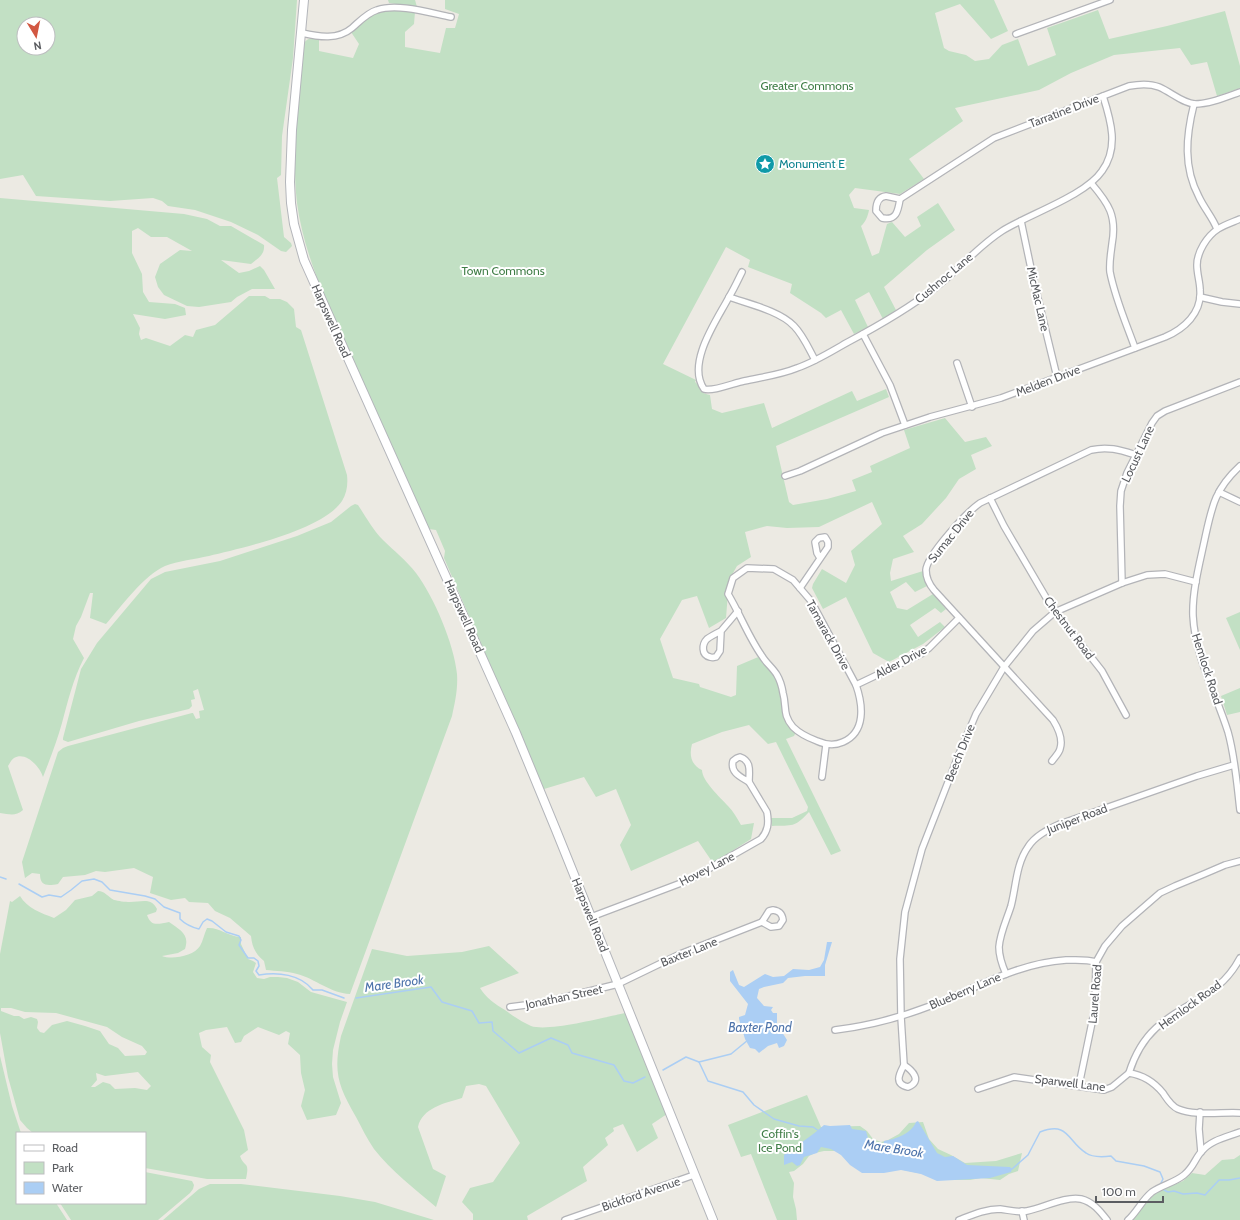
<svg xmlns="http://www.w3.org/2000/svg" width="1240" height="1220" font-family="Cabin,sans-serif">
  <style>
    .green { fill: #c2e0c4; fill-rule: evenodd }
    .water { fill: #abcef4 }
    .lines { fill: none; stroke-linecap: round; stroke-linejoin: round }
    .stream { stroke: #abcef4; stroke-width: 1.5 }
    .minor-casing { stroke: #b3b4b8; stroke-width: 8 }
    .secondary-casing { stroke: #b4b6bb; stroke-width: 10 }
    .minor { stroke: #fff; stroke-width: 5.5 }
    .secondary { stroke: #fff; stroke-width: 8 }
    .labels { text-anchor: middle; stroke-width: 4; stroke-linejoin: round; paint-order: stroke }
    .park-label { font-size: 12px; fill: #3f7d46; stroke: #fff }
    .street-label { font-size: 12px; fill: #5b5d61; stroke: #fff }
    .culture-label { font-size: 12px; fill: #0d838f; stroke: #fff; text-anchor: start }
    .water-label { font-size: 13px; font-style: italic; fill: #4e74ab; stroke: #fff }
  </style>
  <rect width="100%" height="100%" fill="#eceae3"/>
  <g class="green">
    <path d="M 0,0 L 297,0 L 293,58 L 282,136 L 281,175 L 277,178 L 284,237 L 291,243 L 292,246 L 286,252 L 281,251 L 258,235 L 231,222 L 195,210 L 168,206 L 162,201 L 153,198 L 110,201 L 36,196 L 23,175 L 0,179 ZM 24,24 L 48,24 L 48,48 L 24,48 Z"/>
    <path d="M 388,0 L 415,0 L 417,7 L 389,3 Z"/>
    <path d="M 445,0 L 994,0 L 1008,31 L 991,39 L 960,4 L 935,13 L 944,48 L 949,51 L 966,55 L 975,61 L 989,59 L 1002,45 L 1018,39 L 1028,66 L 1056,55 L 1047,28 L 1098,10 L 1109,39 L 1167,26 L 1225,11 L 1240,66 L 1240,88 L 1217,96 L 1207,62 L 1191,65 L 1180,48 L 1114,55 L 1071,73 L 1039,90 L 955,108 L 963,121 L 909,159 L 924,179 L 900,194 L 855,188 L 849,195 L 854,208 L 869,210 C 868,216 865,223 861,226 L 872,256 L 879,253 L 887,224 L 892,222 L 905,237 L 921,226 L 917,217 L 938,203 L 955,230 L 927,250 L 884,287 L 896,310 L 883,319 L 869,292 L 855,300 L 868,327 L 854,334 L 841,310 L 826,318 L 821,313 L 790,293 L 792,284 L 748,267 L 750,260 L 726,247 L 663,364 L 696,380 L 695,382 C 702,388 698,393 710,395 L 712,409 L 722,413 L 764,403 L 772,428 L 852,391 L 857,401 L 886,389 L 889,397 L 776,446 L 789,502 L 793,505 L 827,499 L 856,491 L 852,480 L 872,472 L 870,466 L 910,448 L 904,430 L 945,418 L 965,442 L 986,437 L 992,446 L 971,455 L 976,469 L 959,479 L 946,498 L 922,524 L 903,536 L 914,552 L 893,559 L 890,573 L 891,581 L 923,571 L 927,586 L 915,592 L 906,582 L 890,592 L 897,608 L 907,610 L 933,594 L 946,609 L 941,613 L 935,608 L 910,625 L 918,637 L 940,622 L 945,627 L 923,644 L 889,662 L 873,653 L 846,597 L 823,609 L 812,588 L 813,584 L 822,569 L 846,583 L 855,565 L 851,551 L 882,524 L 872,502 L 819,527 L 787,528 L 767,526 L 745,532 L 751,557 L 737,566 L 729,580 L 726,618 L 709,628 L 697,596 L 682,600 L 660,639 L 673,678 L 699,684 L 700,687 L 731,697 L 736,695 L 737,666 L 763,655 L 779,675 L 784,683 L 785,710 L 791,720 L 798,728 L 794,736 L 786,739 L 841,851 L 831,855 L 809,812 C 794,828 793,825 772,826 L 771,818 L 792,818 L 807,811 L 808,807 L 776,742 L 768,744 L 749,725 L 722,732 L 692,744 C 689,755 691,765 702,770 C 702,781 720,797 728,806 C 733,811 737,818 741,825 L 754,823 L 751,839 L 713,863 L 698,841 L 631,871 L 620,845 L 631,825 L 616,789 L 596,797 L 584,777 L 544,789 L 456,586 L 444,558 L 445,551 L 436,530 L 429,529 C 402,470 374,411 348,351 C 327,303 304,255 297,203 C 291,150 299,96 304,43 C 308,37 313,38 319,39 L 319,51 L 353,58 L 359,44 L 351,32 C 358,27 363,19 370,15 C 384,8 400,11 415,12 L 414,24 L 405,32 L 405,47 L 440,53 L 446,28 L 455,28 L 459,14 L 445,9 Z"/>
    <path d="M 0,198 L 184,214 L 207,219 L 220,226 L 231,226 L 264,245 C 265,255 258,258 251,264 L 221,260 L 239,273 L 249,271 L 260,266 L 264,270 L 275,289 L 252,289 L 237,297 L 231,302 L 199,307 L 187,306 L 164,295 L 158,287 L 155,277 L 160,264 L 180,250 L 192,251 L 167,237 L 151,237 L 138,228 L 132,231 L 132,253 L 142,274 L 143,292 L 149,302 L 175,304 L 185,308 L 186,315 L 165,319 L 133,314 L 140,328 L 139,334 L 141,340 L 146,338 L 170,346 L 185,335 L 193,337 L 196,330 L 215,325 L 249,296 L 265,296 L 270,299 L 280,299 L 287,302 L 294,309 L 296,327 L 301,330 L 347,475 C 348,484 347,493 342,501 C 323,530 242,548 209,556 C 195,559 178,561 165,566 C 144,575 121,607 106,624 L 90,618 L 93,593 L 90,593 L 81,617 L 76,626 L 73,639 L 84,658 C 73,679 68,701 62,723 C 57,741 50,759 43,777 C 40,767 26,751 14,758 C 12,759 10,763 8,766 L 23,810 C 15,817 9,814 0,813 Z"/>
    <path d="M 355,504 L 358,505 C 366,517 373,530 383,540 C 394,551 406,560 416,573 C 434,597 454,644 457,674 C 458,689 455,702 452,716 L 350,994 C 330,993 316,979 297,974 C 287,971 276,971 266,970 L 264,961 C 255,954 252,946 251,936 L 230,918 L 215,911 L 208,903 L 189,902 L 185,898 L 171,900 L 150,893 L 153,877 L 134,868 L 105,872 L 96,871 L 85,875 L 63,877 L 58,884 C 47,886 40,886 40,874 L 32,873 L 25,878 L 22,862 L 58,752 L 63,748 L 68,746 L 192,713 L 193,713 L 196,719 L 200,718 L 199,711 L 204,710 L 198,689 L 193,691 L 195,699 L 191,700 L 192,706 L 189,709 L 139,721 L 68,742 L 63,740 L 63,738 L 81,669 L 97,643 L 151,579 L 165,572 L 220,561 L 297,536 L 331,522 L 351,506 Z"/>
    <path d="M 1240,612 L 1240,650 L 1226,618 Z"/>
    <path d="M 1240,688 L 1240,712 L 1227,715 L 1221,696 Z"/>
    <path d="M 98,891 C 105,891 108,897 114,900 C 118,901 125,902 130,902 C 141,902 151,897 157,909 L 156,912 L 147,915 C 151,927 158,924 169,922 C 180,930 190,934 185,949 L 178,953 L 162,956 C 172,960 194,956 200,946 C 203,941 204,934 207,928 C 219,927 227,936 241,937 L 241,944 L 248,959 L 253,961 L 256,963 L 253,972 L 257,978 L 264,979 L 270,977 L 278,977 L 287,978 L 298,982 L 311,992 L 347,1002 L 340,1022 L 333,1050 L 332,1064 L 333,1077 L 341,1103 L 336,1115 L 307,1120 L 301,1106 L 305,1090 L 301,1073 L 300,1055 L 288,1044 L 290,1033 L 286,1031 L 279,1035 L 258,1027 L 244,1036 L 241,1042 L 235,1043 L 227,1027 L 206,1030 L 199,1033 L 202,1047 L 211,1055 L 210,1062 L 244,1130 L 248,1150 L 240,1156 C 244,1168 250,1160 246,1179 L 207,1179 L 145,1168 L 145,1133 L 33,1133 L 27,1128 L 20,1120 L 8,1077 L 0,1033 L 0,954 L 10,901 L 12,902 L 20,896 C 27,908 41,913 54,918 L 66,910 L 75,900 L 92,896 ZM 11,1008 L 25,1012 L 56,1013 L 107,1027 L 122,1037 L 142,1046 L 147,1052 L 145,1055 L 125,1056 L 118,1048 L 109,1044 L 100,1031 L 85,1026 L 67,1021 L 52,1025 L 44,1033 L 40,1032 L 37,1028 L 38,1022 L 37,1019 L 31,1017 L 24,1019 L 19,1016 L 14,1016 L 1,1011 L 1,1008 ZM 138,1072 L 151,1086 L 147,1090 L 135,1088 L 115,1089 L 110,1084 L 103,1082 L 95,1087 L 91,1087 L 97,1080 L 96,1073 L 105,1076 Z"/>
    <path d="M 489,946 L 519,973 L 480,988 C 486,998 495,1004 505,1010 C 513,1016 522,1022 531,1026 C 549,1032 605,1017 625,1013 L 667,1114 L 652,1124 L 658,1138 L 637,1152 L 623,1124 L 613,1128 L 614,1131 L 605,1138 L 608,1145 L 583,1167 L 587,1181 L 527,1216 L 528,1220 L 473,1220 L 473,1214 L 462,1202 L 470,1188 L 493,1182 L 520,1143 L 486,1086 L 479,1084 L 466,1086 L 462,1098 C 445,1103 422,1108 418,1127 L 433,1169 L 446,1176 L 436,1207 C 415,1189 391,1171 374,1149 C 367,1139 362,1128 356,1117 C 338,1086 333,1072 341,1036 L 372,949 L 407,956 L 462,952 Z"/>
    <path d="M 0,1056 L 12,1106 L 21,1133 L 17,1133 L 17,1203 L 56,1203 L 67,1220 L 0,1220 Z"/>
    <path d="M 807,1095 L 821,1127 L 860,1126 L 867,1131 L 873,1139 L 881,1142 L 888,1140 L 899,1134 L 909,1123 L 923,1122 L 929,1139 L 938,1149 L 951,1155 L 965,1163 L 996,1161 L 1022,1153 L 1018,1171 L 1009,1174 L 1000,1180 L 981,1178 L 970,1180 L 952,1180 L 845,1158 L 837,1151 L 824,1151 L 815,1153 L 809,1156 L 803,1164 L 794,1171 L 789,1172 L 794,1183 L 793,1197 L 796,1209 L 797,1220 L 777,1220 L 751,1154 L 741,1157 L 728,1125 Z"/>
    <path d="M 1240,1155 L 1240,1220 L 1132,1220 L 1153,1196 L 1159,1191 L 1183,1181 L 1192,1173 L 1205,1175 L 1222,1160 L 1234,1159 Z"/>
    <path d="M 145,1172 L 192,1181 L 194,1185 L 193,1189 L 190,1193 L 158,1220 L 71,1220 L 60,1203 L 145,1203 Z"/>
    <path d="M 210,1184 L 241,1184 L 340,1196 L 375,1202 L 434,1220 L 163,1220 L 199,1189 Z"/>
  </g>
  <g class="water">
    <path d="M 827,942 L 832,942 L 825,965 L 825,976 L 805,976 L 788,978 L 783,983 L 764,987 L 759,989 L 757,998 L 764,1006 L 773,1007 L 771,1010 L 773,1013 L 777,1013 L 777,1024 L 787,1040 L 784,1046 L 779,1048 L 777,1043 L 768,1046 L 759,1053 L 755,1049 L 750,1048 L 745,1039 L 739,1019 L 739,1017 L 745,1015 L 748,1004 L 730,981 L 730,972 L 733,970 L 739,985 L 744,987 L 765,974 L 773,977 L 784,976 L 793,969 L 809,970 L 820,967 L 824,960 Z"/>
    <path d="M 918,1121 L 937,1153 L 945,1157 L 953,1156 L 967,1165 L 1010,1167 L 1012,1169 L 1011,1172 L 990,1178 L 937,1181 L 921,1174 L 901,1170 L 884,1173 L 862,1173 L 850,1165 L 841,1155 L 831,1149 L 821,1147 L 817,1153 L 804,1157 L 800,1165 L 797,1166 L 792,1162 L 784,1165 L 784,1155 C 797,1145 812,1136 824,1125 L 830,1126 L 850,1125 L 852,1129 L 866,1131 L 868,1138 L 872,1143 L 876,1143 L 877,1146 L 883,1145 L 884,1141 C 896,1139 911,1134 916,1122 Z"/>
  </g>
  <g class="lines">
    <g class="stream">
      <path d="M 0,877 L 6,879"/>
      <path d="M 19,884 L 42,897 L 49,895 L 61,897 L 71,890 L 82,881 L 94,879 L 102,882 L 110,890 L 145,896 L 155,899 L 164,907 L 180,913 L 180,919 C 186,925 191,927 199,929 L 203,922 L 207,919 L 212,921 L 226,932 L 239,936 L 241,940 L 239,945 L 248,958 L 254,958 L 258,961 L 259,966 L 256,971 L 259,975 C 278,972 300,974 313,990 L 322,990 L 344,998"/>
      <path d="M 356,998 L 431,987 L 442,1002 L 472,1011 L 479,1023 L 492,1022 L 493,1031 L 519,1053 L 551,1038 L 568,1045 L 572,1053 L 614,1065 L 624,1081 L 633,1083 L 645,1077"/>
      <path d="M 699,1062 L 731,1054 L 748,1040"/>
      <path d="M 663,1070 L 686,1057 L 699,1062 L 708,1081 L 743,1092 L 754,1105 L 774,1119 L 799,1126 L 813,1127 L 819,1131"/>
      <path d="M 1012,1169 L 1028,1155 L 1040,1132 C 1069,1121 1067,1141 1086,1153 C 1093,1158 1103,1157 1111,1156 L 1116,1161 L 1144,1166 L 1160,1172 L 1163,1179 L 1161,1183"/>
      <path d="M 1164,1190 L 1168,1192 L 1174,1191 L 1183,1194 L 1197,1193 L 1205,1195 L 1219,1180 L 1229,1180 L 1240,1178"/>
    </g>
    <g class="minor-casing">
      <g id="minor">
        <path d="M 302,33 C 319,37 338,40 352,28 C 360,21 367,13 377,10 C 398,3 430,13 451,17"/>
        <path d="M 1016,34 L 1110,0"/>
        <path d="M 1194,104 C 1186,136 1183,167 1199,197 C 1204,208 1213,218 1217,229"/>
        <path d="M 1091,183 C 1109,204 1117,216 1112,244 C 1111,253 1109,262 1110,272 C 1115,298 1126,323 1135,348"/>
        <path d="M 886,196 L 900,199 C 898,212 896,221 882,218 L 876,211 C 876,203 878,197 886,196 Z"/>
        <path d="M 900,199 L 994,138 L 1129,86 C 1139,84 1149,83 1159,87 C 1171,92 1182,103 1195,104 C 1210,104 1226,97 1240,92"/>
        <path d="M 1021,221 L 1033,278 L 1057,377"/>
        <path d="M 742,272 C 738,280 734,289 729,297 C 717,320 686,363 704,389 C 712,392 734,383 744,381 C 762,377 780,375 797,368 C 815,362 832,351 848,342 C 878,326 908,309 935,288 C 959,270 977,247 1002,231 C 1029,214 1085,196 1102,171 C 1119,148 1111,121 1103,96"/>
        <path d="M 729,297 C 749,304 780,311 794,326 C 803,335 809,349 815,360"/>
        <path d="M 1200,297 L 1222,302 L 1240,304"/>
        <path d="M 863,334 L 890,385 L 905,425"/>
        <path d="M 957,363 L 972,407"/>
        <path d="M 1240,466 C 1215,489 1212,506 1205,538 C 1200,562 1192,591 1193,616 C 1195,656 1216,694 1228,732 C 1235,757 1237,784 1240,810"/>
        <path d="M 785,476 L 800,471 L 882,433 L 930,417 L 1001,398 L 1165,337 C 1184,329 1202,313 1200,290 C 1200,282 1197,274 1197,265 C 1197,252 1207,236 1218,229 C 1224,225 1233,222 1240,219"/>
        <path d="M 1219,492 L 1240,502"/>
        <path d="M 990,498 L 1004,526 L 1051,606 L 1102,671 L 1126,715"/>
        <path d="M 747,568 L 774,569 L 793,580 L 811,601 L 856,685 C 863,705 866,732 843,742 C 834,746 826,745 817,741 C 809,738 799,733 793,727 C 782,714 787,707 783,693 C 782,687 780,680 777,675 C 773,668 766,663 762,656 C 749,638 740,614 728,594 L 733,578 Z"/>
        <path d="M 1122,583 L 1120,506 L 1121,491 L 1127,473 L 1152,423 L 1157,416 L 1165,411 L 1240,382"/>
        <path d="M 800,588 L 828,547 L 828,542 L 825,537 L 819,538 L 815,542 L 817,553 L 820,558"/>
        <path d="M 721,631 C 717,633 711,636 707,639 C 702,644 701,655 710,657 C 712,658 714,657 716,657 L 720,651 L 721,631 L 738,611"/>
        <path d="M 856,685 L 921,654 L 929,648 L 959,618"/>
        <path d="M 740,757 C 752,761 749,772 749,782 C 741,777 730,773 733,761 L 737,758 Z"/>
        <path d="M 1052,761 C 1055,757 1059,753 1060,749 C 1063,740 1058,728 1053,720 L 934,590 C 929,584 926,578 926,570 C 927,555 967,512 980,503 L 1091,450 C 1108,446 1120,450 1136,455"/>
        <path d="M 822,777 L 826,745"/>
        <path d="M 773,910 C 779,911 782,913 783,920 L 779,926 L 771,927 L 762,922 L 769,911 Z"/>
        <path d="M 591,917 L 689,880 L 761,839 C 768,831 769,823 767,812 L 749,782"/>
        <path d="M 1006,974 C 1002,965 999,957 999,947 C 1000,933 1007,919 1011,906 C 1016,887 1016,864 1028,847 C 1035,836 1047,830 1060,824 L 1197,776 L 1234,765"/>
        <path d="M 510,1007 L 541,1003 L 618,984 L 680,954 L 762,922"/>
        <path d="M 835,1030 C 868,1026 899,1018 930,1006 C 975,989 1017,963 1066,960 C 1076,960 1086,959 1096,962"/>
        <path d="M 904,1065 L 901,1017 L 900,959 L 905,912 L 922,849 L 959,754 L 976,714 L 1004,667 L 1033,631 L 1055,612 L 1122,583 L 1147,575 L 1165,574 L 1196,582"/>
        <path d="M 904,1065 C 912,1070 923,1081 908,1087 C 893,1084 900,1073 904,1065 Z"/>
        <path d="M 1129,1073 C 1134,1057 1143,1040 1156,1028 C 1185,1001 1219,998 1240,958"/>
        <path d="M 1079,1085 L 1095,1008 L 1096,962 L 1105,946 L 1122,926 L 1160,893 L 1175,886 L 1204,874 L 1225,865 L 1240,861"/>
        <path d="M 978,1089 L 1014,1077 L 1104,1090 L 1112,1087 L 1129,1073 C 1143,1075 1154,1082 1163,1093 C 1167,1099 1171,1106 1178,1109 C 1194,1116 1222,1112 1240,1113"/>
        <path d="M 1200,1112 L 1199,1129 L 1201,1152"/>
        <path d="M 1022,1211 L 1024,1220"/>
        <path d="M 565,1220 L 694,1175"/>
        <path d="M 959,1220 C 972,1215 985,1209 1000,1209 C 1009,1210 1019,1213 1027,1211 C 1043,1208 1065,1196 1081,1199 C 1093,1202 1100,1211 1107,1220"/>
        <path d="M 1128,1220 C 1137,1212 1142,1200 1152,1192 C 1162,1185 1174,1183 1184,1175 C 1194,1167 1195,1158 1202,1151 C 1211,1140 1227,1137 1240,1132"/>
      </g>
    </g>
    <g class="secondary-casing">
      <path id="secondary" d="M 304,0 L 292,130 L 290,182 L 291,203 L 294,224 L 304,260 L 516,733 L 556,830 L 713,1220"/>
    </g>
    <use href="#minor" class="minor"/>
    <use href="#secondary" class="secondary"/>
  </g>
  <defs>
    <g id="sight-disc" transform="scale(1)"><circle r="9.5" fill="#0f9aa8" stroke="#fff"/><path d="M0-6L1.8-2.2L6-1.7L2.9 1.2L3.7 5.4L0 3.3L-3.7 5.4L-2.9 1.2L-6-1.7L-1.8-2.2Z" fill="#fff"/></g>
  </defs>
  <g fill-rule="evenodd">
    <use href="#sight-disc" x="765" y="164"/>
  </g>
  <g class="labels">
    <g class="park-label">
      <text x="807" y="90">Greater Commons</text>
      <text x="503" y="275">Town Commons</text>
      <text x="780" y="1138">Coffin's<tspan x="780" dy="14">Ice Pond</tspan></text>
    </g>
    <g class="street-label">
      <text transform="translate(1064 111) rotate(-21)" y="4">Tarratine Drive</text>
      <text transform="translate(944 278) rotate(-40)" y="4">Cushnoc Lane</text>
      <text transform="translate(1038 299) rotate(77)" y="4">MicMac Lane</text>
      <text transform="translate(331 321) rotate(66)" y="4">Harpswell Road</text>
      <text transform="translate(1048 381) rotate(-21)" y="4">Melden Drive</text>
      <text transform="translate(1138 454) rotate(-65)" y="4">Locust Lane</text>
      <text transform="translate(951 536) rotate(-51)" y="4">Sumac Drive</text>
      <text transform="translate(464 616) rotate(66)" y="4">Harpswell Road</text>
      <text transform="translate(1069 628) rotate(53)" y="4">Chestnut Road</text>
      <text transform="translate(828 635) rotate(61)" y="4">Tamarack Drive</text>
      <text transform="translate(901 662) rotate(-28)" y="4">Alder Drive</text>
      <text transform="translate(1207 669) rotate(72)" y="4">Hemlock Road</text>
      <text transform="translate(960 753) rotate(-68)" y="4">Beech Drive</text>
      <text transform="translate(1077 819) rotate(-21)" y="4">Juniper Road</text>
      <text transform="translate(707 869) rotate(-27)" y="4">Hovey Lane</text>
      <text transform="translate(590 915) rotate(68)" y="4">Harpswell Road</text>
      <text transform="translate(689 952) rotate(-22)" y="4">Baxter Lane</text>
      <text transform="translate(965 991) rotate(-23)" y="4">Blueberry Lane</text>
      <text transform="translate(1095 994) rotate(-85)" y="4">Laurel Road</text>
      <text transform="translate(564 997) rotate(-12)" y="4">Jonathan Street</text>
      <text transform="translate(1190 1005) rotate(-36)" y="4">Hemlock Road</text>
      <text transform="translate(1070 1083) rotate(7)" y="4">Sparwell Lane</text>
      <text transform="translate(641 1194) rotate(-19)" y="4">Bickford Avenue</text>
    </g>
    <g class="culture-label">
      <text x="779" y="168">Monument E</text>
    </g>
    <g class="water-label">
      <text transform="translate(394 983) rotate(-8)" y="5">Mare Brook</text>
      <text x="760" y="1032">Baxter Pond</text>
      <text transform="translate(894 1148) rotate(9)" y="5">Mare Brook</text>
    </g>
  </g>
  <rect x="16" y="1132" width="130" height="72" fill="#ffffff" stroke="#bdbec0"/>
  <rect x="24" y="1145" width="20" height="6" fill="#ffffff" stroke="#bdbec0"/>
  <text x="52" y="1152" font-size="12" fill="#5b5d61">Road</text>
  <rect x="24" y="1162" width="20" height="12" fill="#c2e0c4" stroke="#bdbec0"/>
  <text x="52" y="1172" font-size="12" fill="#5b5d61">Park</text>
  <rect x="24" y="1182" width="20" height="12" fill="#abcef4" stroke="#bdbec0"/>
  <text x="52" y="1192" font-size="12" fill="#5b5d61">Water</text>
  <g transform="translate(36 36) rotate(170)"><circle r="19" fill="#ffffff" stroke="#bdbec0"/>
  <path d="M0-3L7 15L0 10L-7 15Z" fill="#d25842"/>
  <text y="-6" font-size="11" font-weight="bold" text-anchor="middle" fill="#5b5d61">N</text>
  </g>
  <path d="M1096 1196v6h67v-6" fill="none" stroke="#5b5d61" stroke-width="2"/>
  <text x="1102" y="1196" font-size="12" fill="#5b5d61" stroke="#ffffff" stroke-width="3" paint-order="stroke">100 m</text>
</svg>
